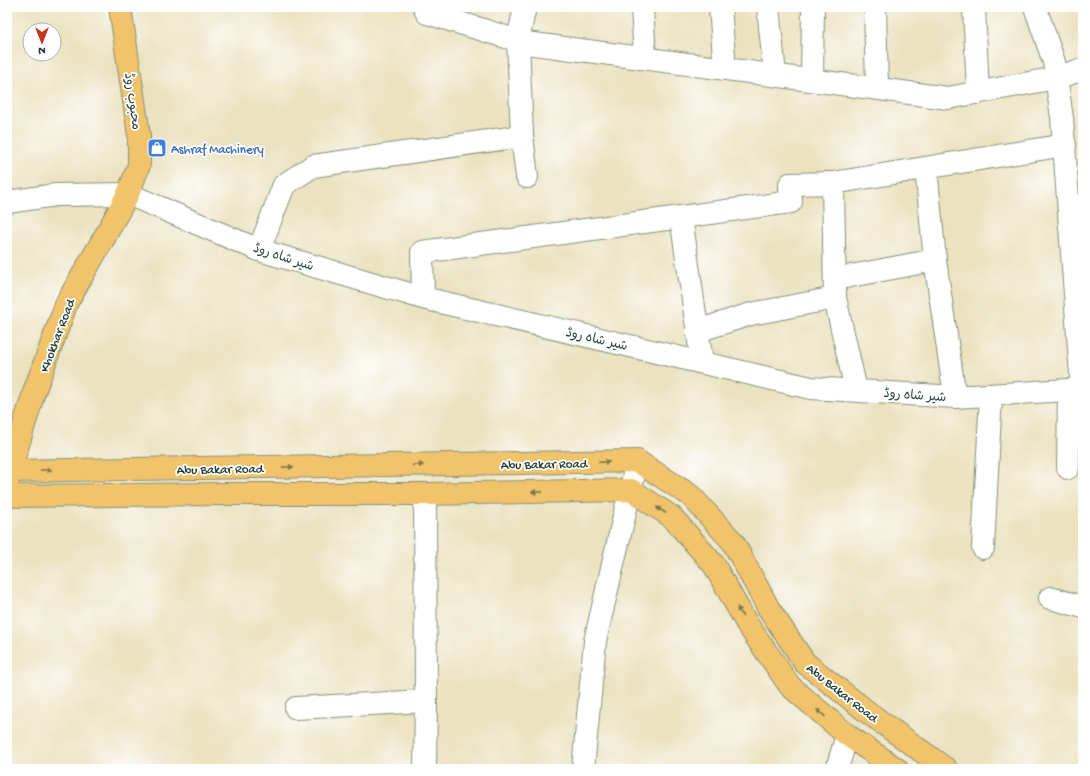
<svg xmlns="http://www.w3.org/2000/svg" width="1090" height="776" font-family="'Gochi Hand','Playpen Sans Arabic',sans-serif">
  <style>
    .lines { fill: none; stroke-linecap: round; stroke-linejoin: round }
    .minor-casing { stroke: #85907a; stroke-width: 24 }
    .major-casing { stroke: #85907a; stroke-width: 24 }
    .minor { stroke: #fff; stroke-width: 22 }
    .major { stroke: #f1c36a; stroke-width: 22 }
    .oneway { fill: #7d794c }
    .labels { text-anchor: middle; stroke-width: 3.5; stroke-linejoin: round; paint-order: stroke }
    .street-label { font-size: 13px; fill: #1f3d34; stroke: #fff }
    .shop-label { font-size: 13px; fill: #366cbe; stroke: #fff; text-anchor: start }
  </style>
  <rect width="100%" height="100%" fill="#fff"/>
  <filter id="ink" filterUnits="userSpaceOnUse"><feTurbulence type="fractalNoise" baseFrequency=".025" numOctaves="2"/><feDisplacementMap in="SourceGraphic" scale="8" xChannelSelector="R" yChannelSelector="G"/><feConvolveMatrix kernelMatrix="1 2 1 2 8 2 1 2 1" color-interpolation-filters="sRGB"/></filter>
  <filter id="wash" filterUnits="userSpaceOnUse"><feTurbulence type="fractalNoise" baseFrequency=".012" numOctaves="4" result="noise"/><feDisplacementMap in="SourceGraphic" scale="16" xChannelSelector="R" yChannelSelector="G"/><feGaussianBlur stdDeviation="0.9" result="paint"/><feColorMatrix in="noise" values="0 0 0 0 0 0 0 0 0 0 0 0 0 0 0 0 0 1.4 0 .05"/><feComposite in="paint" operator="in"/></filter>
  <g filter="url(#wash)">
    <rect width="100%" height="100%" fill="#ebe2c0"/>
  </g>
  <g filter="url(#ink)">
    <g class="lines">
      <g class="minor-casing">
        <g id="minor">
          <path d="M 424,7 L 427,13 L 526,43 L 948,98 L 1056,78 L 1083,69"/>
          <path d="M 525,7 L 518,40 L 522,136 L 527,177"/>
          <path d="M 642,7 L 645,58"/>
          <path d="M 720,7 L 725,69"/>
          <path d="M 768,7 L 775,75"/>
          <path d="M 875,7 L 877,88"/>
          <path d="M 974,7 L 978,93"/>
          <path d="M 1035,7 L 1054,62 L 1062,118 L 1082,389"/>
          <path d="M 812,80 L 813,7"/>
          <path d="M 833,183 L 1065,145"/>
          <path d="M 7,202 L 56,195 L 128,194 L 259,250 L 423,298 L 811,388 L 955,397 L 1083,389"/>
          <path d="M 681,217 L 791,202 L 790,184 L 833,183 L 835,298"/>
          <path d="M 259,250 L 284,185 L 313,166 L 522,136"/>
          <path d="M 935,260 L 955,397"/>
          <path d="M 835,279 L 935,260 L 926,168"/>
          <path d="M 423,298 L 422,252 L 681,217 L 702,362"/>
          <path d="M 697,331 L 751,314 L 835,298 L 856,390"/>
          <path d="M 1068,468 L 1069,390"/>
          <path d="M 983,548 L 991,395"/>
          <path d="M 1050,598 L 1083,607"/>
          <path d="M 296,708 L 426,701"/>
          <path d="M 425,769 L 426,701 L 425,494"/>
          <path d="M 583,769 L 595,641 L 637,461"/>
          <path d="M 837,769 L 847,735"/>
        </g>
      </g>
      <g class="major-casing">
        <g id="major">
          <path d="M 7,471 L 637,461 L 690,495 L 733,542 L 769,609 L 805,663 L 870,714 L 946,769"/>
          <path d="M 7,485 L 10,471 L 34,392 L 67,302 L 104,238 L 128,194 L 139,165 L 139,135 L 120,7"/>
          <path d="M 7,496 L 225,494 L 425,494 L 631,490 L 672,517 L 714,565 L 747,624 L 790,686 L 847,735 L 897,769"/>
        </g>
      </g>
      <use href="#minor" class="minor"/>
      <use href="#major" class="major"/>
    </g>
    <defs><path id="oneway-solid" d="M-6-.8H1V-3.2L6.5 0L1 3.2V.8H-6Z"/></defs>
    <g class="oneway">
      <use href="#oneway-solid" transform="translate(604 462) rotate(-1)"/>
      <use href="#oneway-solid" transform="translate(418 465) rotate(-1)"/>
      <use href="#oneway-solid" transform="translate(288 467) rotate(-1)"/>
      <use href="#oneway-solid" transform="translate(46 470) rotate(-1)"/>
      <use href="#oneway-solid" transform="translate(537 492) rotate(179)"/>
      <use href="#oneway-solid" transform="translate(661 510) rotate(-147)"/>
      <use href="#oneway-solid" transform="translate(740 612) rotate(-120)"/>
      <use href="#oneway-solid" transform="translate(821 713) rotate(-139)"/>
    </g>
  </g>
  <defs>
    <g id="shop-square" transform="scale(1)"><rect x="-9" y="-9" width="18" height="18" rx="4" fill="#3f7fe0" stroke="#fff"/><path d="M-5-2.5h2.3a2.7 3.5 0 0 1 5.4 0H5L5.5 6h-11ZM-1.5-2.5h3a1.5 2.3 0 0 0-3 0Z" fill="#fff"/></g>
  </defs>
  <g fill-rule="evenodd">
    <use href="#shop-square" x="157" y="148"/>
  </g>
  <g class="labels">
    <g class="street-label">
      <text transform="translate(134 101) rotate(82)" y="5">محبوب روڈ</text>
      <text transform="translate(284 256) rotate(18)" y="5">شیر شاہ روڈ</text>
      <text transform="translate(56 335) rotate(-69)" y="5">Khokhar Road</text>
      <text transform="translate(597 338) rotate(13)" y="5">شیر شاہ روڈ</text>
      <text transform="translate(915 394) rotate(4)" y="5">شیر شاہ روڈ</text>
      <text transform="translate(544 463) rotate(-1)" y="5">Abu Bakar Road</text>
      <text transform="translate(220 468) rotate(-1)" y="5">Abu Bakar Road</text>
      <text transform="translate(843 692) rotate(38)" y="5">Abu Bakar Road</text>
    </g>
    <g class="shop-label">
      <text x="171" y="153">Ashraf Machinery</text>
    </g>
  </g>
  <rect width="1090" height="776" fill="none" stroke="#fff" stroke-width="24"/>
  <g transform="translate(42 42) rotate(180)"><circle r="19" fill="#ffffff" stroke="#a5b1ae"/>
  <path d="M0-3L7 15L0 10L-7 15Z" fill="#c8321e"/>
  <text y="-6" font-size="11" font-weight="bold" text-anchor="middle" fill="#1f3d34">N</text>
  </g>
</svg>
